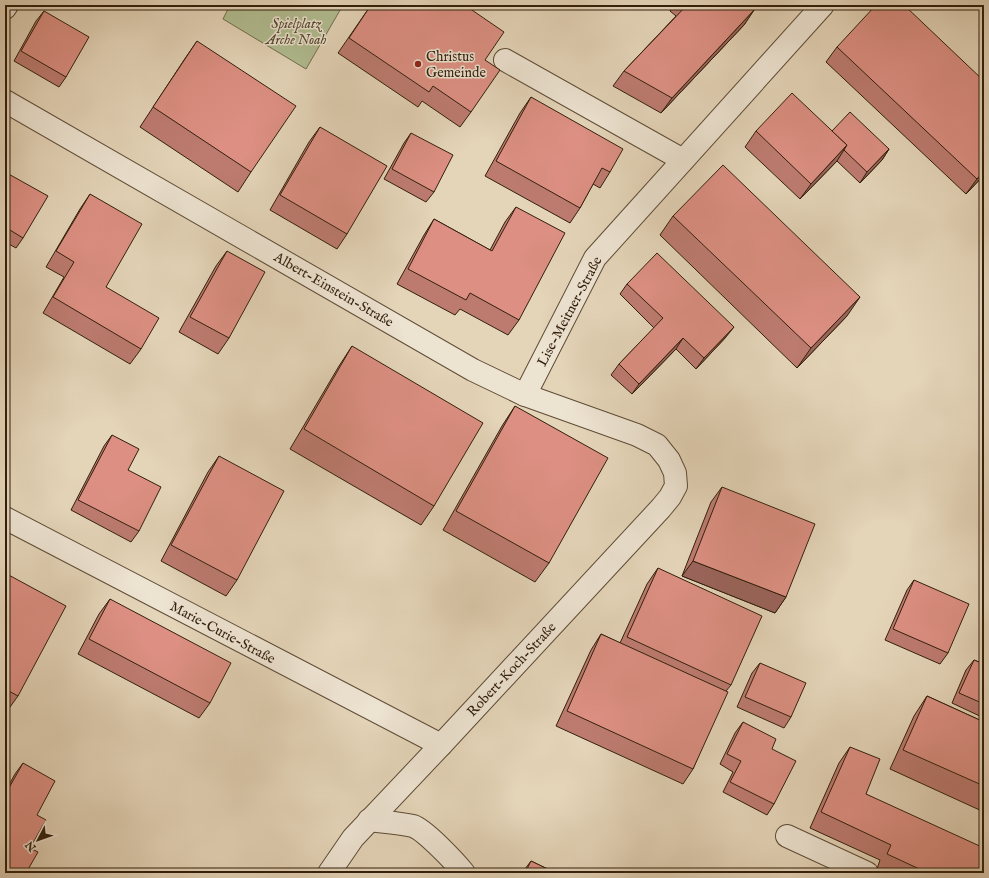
<svg xmlns="http://www.w3.org/2000/svg" width="989" height="878" font-family="'IM FELL English',serif">
  <style>
    .green { fill: #b1bd91; stroke: #716e4e }
    .lines { fill: none; stroke-linecap: round; stroke-linejoin: round }
    .minor-casing { stroke: #5e4c37; stroke-width: 24 }
    .minor { stroke: #ede3d1; stroke-width: 22 }
    .wall { fill: #bd7b70; stroke: #311f0c }
    .shaded-wall { fill: #9a645b; stroke: #311f0c }
    .building { fill: #dc8f82; stroke: #311f0c }
    .poi-dot { fill: #8f2418; stroke: #ede3d1; stroke-width: 1.5 }
    .labels { text-anchor: middle; stroke-width: 3; stroke-linejoin: round; paint-order: stroke }
    .park-label { font-size: 14px; font-style: italic; fill: #51462d; stroke: #ede3d1 }
    .poi-label { font-size: 14px; fill: #311f0c; stroke: #ede3d1; text-anchor: start }
    .street-label { font-size: 14px; fill: #311f0c; stroke: #ede3d1 }
  </style>
  <rect width="100%" height="100%" fill="#e4d4b8"/>
  <filter id="stains"><feTurbulence type="fractalNoise" baseFrequency=".005" numOctaves="4"/><feColorMatrix values="0 0 0 0 .2 0 0 0 0 .09 0 0 0 0 .02 0 0 0 .5 -.17"/></filter>
  <radialGradient id="worn" r=".72"><stop offset=".6" stop-color="#630" stop-opacity="0"/><stop offset="1" stop-color="#630" stop-opacity=".3"/></radialGradient>
  <path class="green" d="M 230,5 L 343,5 L 306,69 L 223,19 Z"/>
  <g class="lines">
    <g class="minor-casing">
      <g id="minor">
        <path d="M 5,8 L 7,5"/>
        <path d="M 505,60 L 683,160"/>
        <path d="M 5,101 L 473,370 L 525,395 L 637,435 L 657,445 L 669,460 L 675,473 L 676,486 L 670,497 L 661,508 L 441,745 L 353,838 L 329,873"/>
        <path d="M 525,395 L 595,258 L 823,5"/>
        <path d="M 5,518 L 441,745"/>
        <path d="M 369,820 C 383,822 399,823 413,826 C 425,830 455,862 464,873"/>
        <path d="M 787,836 L 867,873"/>
      </g>
    </g>
    <use href="#minor" class="minor"/>
  </g>
  <g class="wall">
    <path d="M 371,5 L 418,5 L 469,8 L 485,60 L 471,112 L 460,127 L 422,101 L 418,107 L 338,53 Z"/>
    <path d="M 674,5 L 745,5 L 754,10 L 744,25 L 661,113 L 613,86 L 624,71 L 676,16 L 670,11 Z"/>
    <path d="M 44,11 L 66,77 L 59,87 L 14,61 L 36,21 Z"/>
    <path d="M 197,41 L 251,172 L 238,192 L 140,127 L 184,60 Z"/>
    <path d="M 837,47 L 984,81 L 984,175 L 966,194 L 826,62 Z"/>
    <path d="M 531,97 L 610,172 L 600,188 L 593,184 L 580,208 L 570,223 L 485,176 L 520,113 Z"/>
    <path d="M 320,127 L 347,234 L 337,249 L 270,210 L 309,142 Z"/>
    <path d="M 756,131 L 832,131 L 889,149 L 882,160 L 860,183 L 837,161 L 800,199 L 745,147 Z"/>
    <path d="M 411,133 L 434,192 L 426,202 L 384,179 L 404,143 Z"/>
    <path d="M 5,172 L 23,238 L 16,248 L 5,242 Z"/>
    <path d="M 90,194 L 106,287 L 141,349 L 130,364 L 43,313 L 64,277 L 46,267 L 80,209 Z"/>
    <path d="M 516,207 L 519,320 L 508,335 L 460,309 L 455,315 L 397,284 L 424,235 L 434,219 L 490,250 L 505,222 Z"/>
    <path d="M 673,216 L 847,316 L 797,368 L 660,235 Z"/>
    <path d="M 227,251 L 229,338 L 218,354 L 179,332 L 216,266 Z"/>
    <path d="M 627,284 L 726,337 L 696,369 L 676,349 L 632,394 L 611,375 L 619,364 L 654,328 L 620,294 Z"/>
    <path d="M 352,346 L 434,506 L 421,525 L 290,449 L 339,366 Z"/>
    <path d="M 515,406 L 549,563 L 535,582 L 443,530 L 502,426 Z"/>
    <path d="M 112,435 L 128,470 L 139,531 L 131,542 L 71,510 L 104,446 Z"/>
    <path d="M 219,456 L 237,580 L 226,596 L 161,561 L 208,472 Z"/>
    <path d="M 722,487 L 786,597 L 775,613 L 682,576 L 711,502 Z"/>
    <path d="M 658,568 L 731,685 L 726,691 L 693,769 L 683,784 L 556,726 L 591,650 L 601,634 L 620,643 L 647,584 Z"/>
    <path d="M 5,573 L 18,696 L 5,714 Z"/>
    <path d="M 914,580 L 948,653 L 940,664 L 885,640 L 907,590 Z"/>
    <path d="M 110,599 L 210,703 L 199,718 L 78,654 L 99,614 Z"/>
    <path d="M 974,660 L 984,664 L 984,718 L 952,703 L 966,670 Z"/>
    <path d="M 760,663 L 791,717 L 784,728 L 737,707 L 752,673 Z"/>
    <path d="M 927,696 L 984,722 L 984,812 L 890,769 L 914,716 Z"/>
    <path d="M 743,722 L 772,749 L 774,804 L 767,815 L 723,792 L 733,772 L 720,764 L 735,733 Z"/>
    <path d="M 850,747 L 866,794 L 984,873 L 885,873 L 877,869 L 880,860 L 810,828 L 839,763 Z"/>
    <path d="M 23,763 L 30,848 L 26,873 L 5,873 L 5,792 L 15,774 Z"/>
    <path d="M 531,861 L 556,873 L 522,873 Z"/>
  </g>
  <g class="shaded-wall">
    <path d="M 754,10 L 744,25 L 661,113 L 672,98 Z"/>
    <path d="M 847,145 L 837,161 L 800,199 L 811,184 Z"/>
    <path d="M 889,149 L 882,160 L 860,183 L 867,172 Z"/>
    <path d="M 984,171 L 984,175 L 966,194 L 977,179 Z"/>
    <path d="M 860,297 L 847,316 L 797,368 L 811,348 Z"/>
    <path d="M 734,327 L 726,337 L 696,369 L 704,358 Z"/>
    <path d="M 683,338 L 676,349 L 632,394 L 639,384 Z"/>
    <path d="M 693,561 L 786,597 L 775,613 L 682,576 Z"/>
  </g>
  <g class="building">
    <path d="M 371,5 L 417,5 L 418,6 L 419,5 L 471,5 L 469,8 L 504,32 L 485,60 L 500,70 L 471,112 L 433,86 L 429,92 L 349,38 Z"/>
    <path d="M 687,5 L 745,5 L 754,10 L 672,98 L 624,71 Z"/>
    <path d="M 876,5 L 904,5 L 984,81 L 984,171 L 977,179 L 837,47 Z"/>
    <path d="M 44,11 L 89,37 L 66,77 L 21,51 Z"/>
    <path d="M 197,41 L 296,106 L 251,172 L 153,107 Z"/>
    <path d="M 792,93 L 847,145 L 811,184 L 756,131 Z"/>
    <path d="M 531,97 L 623,149 L 610,172 L 602,168 L 580,208 L 496,161 Z"/>
    <path d="M 850,112 L 889,149 L 867,172 L 844,150 L 847,145 L 832,131 Z"/>
    <path d="M 320,127 L 387,166 L 347,234 L 280,195 Z"/>
    <path d="M 411,133 L 453,155 L 434,192 L 392,169 Z"/>
    <path d="M 723,165 L 860,297 L 811,348 L 673,216 Z"/>
    <path d="M 5,172 L 48,196 L 23,238 L 5,227 Z"/>
    <path d="M 90,194 L 142,224 L 106,287 L 159,318 L 141,349 L 53,297 L 74,262 L 56,251 Z"/>
    <path d="M 516,207 L 565,233 L 519,320 L 470,293 L 466,300 L 408,269 L 434,219 L 492,251 Z"/>
    <path d="M 227,251 L 265,272 L 229,338 L 190,317 Z"/>
    <path d="M 657,253 L 734,327 L 704,358 L 683,338 L 639,384 L 619,364 L 663,318 L 627,284 Z"/>
    <path d="M 352,346 L 483,423 L 434,506 L 304,429 Z"/>
    <path d="M 515,406 L 608,458 L 549,563 L 456,511 Z"/>
    <path d="M 112,435 L 139,449 L 128,470 L 161,487 L 139,531 L 78,500 Z"/>
    <path d="M 219,456 L 284,491 L 237,580 L 171,545 Z"/>
    <path d="M 722,487 L 815,524 L 786,597 L 693,561 Z"/>
    <path d="M 658,568 L 762,616 L 731,685 L 627,637 Z"/>
    <path d="M 5,573 L 66,606 L 18,696 L 5,689 Z"/>
    <path d="M 914,580 L 969,604 L 948,653 L 893,629 Z"/>
    <path d="M 110,599 L 231,663 L 210,703 L 89,639 Z"/>
    <path d="M 601,634 L 728,692 L 693,769 L 567,711 Z"/>
    <path d="M 974,660 L 984,664 L 984,704 L 959,693 Z"/>
    <path d="M 760,663 L 806,683 L 791,717 L 745,697 Z"/>
    <path d="M 927,696 L 984,722 L 984,786 L 903,750 Z"/>
    <path d="M 743,722 L 776,739 L 772,749 L 796,761 L 774,804 L 730,782 L 741,761 L 727,754 Z"/>
    <path d="M 850,747 L 880,759 L 866,794 L 984,848 L 984,873 L 928,873 L 887,854 L 891,845 L 821,812 Z"/>
    <path d="M 23,763 L 55,781 L 37,815 L 46,820 L 30,848 L 38,852 L 26,873 L 14,873 L 5,868 L 5,795 Z"/>
    <path d="M 531,861 L 556,873 L 525,873 Z"/>
  </g>
  <circle class="poi-dot" cx="418" cy="64" r="4"/>
  <g class="labels">
    <g class="park-label">
      <text x="296" y="28">Spielplatz<tspan x="296" dy="16">Arche Noah</tspan></text>
    </g>
    <g class="poi-label">
      <text x="426" y="61">Christus<tspan x="426" dy="16">Gemeinde</tspan></text>
    </g>
    <g class="street-label">
      <text transform="translate(334 289) rotate(30)" y="5">Albert-Einstein-Straße</text>
      <text transform="translate(569 311) rotate(-62)" y="5">Lise-Meitner-Straße</text>
      <text transform="translate(223 632) rotate(28)" y="5">Marie-Curie-Straße</text>
      <text transform="translate(511 669) rotate(-47)" y="5">Robert-Koch-Straße</text>
    </g>
  </g>
  <rect width="989" height="878" fill="none" stroke="#e4d4b8" stroke-width="20"/>
  <rect x="6" y="6" width="977" height="866" fill="none" stroke="#311f0c" stroke-width="2"/>
  <rect x="10" y="10" width="969" height="858" fill="none" stroke="#311f0c"/>
  <g transform="translate(38 840) rotate(229)" stroke="#ede3d1" stroke-width="3" paint-order="stroke">
  <path d="M0-3L7 15L0 10L-7 15Z" fill="#311f0c"/>
  <text y="-6" font-size="11" font-weight="bold" text-anchor="middle" fill="#311f0c">N</text>
  </g>
  <rect width="100%" height="100%" filter="url(#stains)"/>
  <rect width="100%" height="100%" fill="url(#worn)"/>
</svg>
